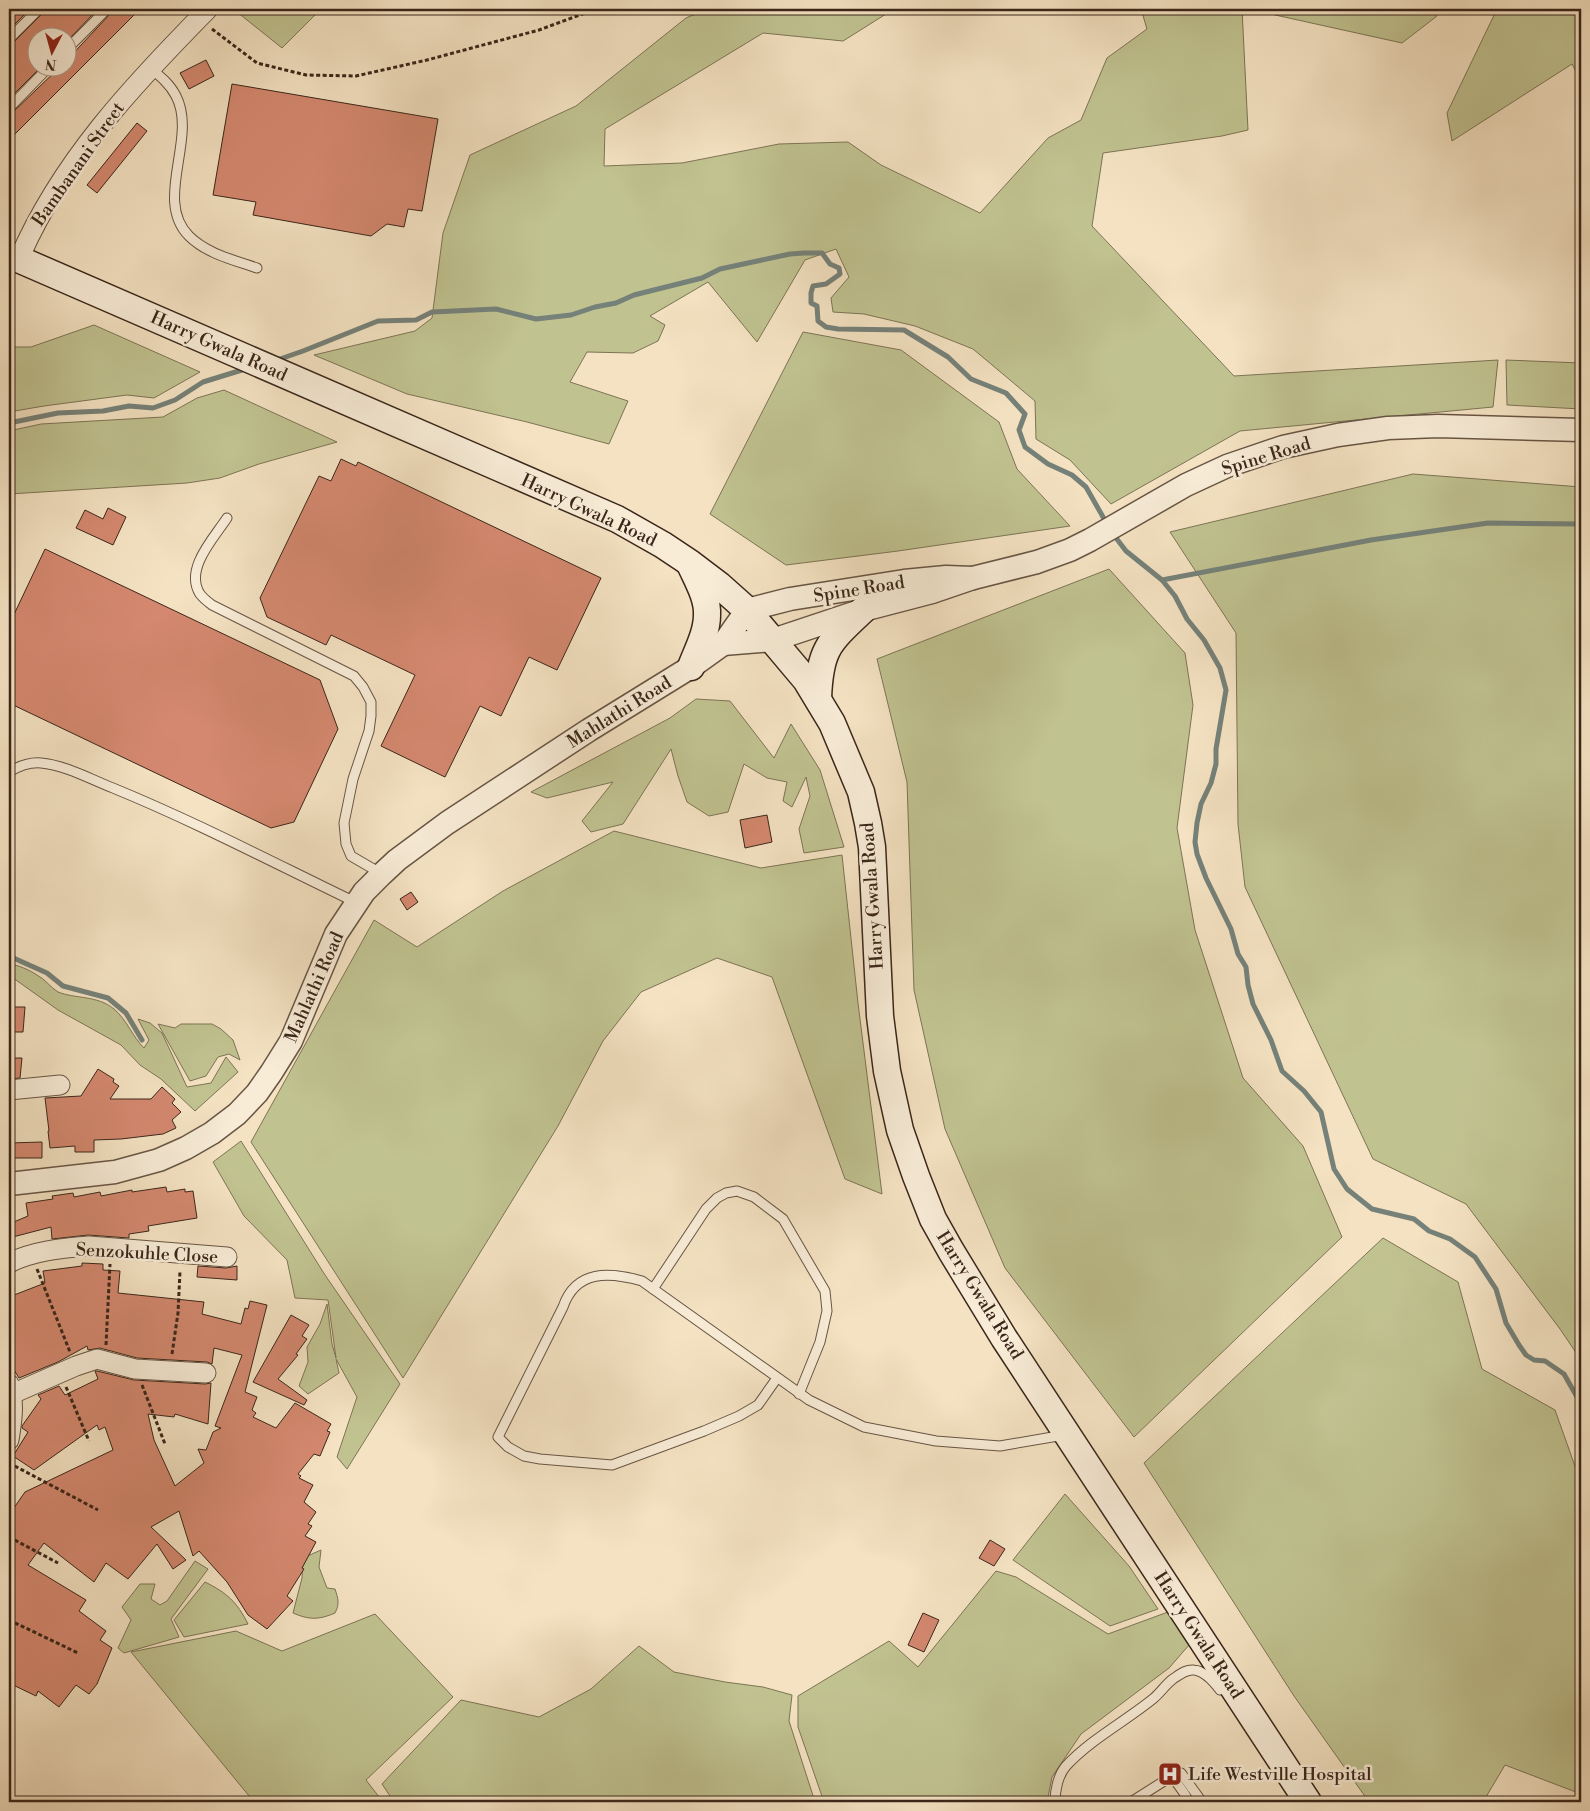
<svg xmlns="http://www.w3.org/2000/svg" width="1590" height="1811" font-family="'Libre Bodoni',serif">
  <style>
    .green { fill: #c0c290; stroke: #7d7455 }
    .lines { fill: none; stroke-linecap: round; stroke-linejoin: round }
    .stream { stroke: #758179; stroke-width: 5 }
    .building { fill: #d4886f; stroke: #3a261a }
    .service-casing { stroke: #685544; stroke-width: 11 }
    .minor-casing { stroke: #685544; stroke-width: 21 }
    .tertiary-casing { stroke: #685544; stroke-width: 25 }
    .secondary-casing { stroke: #3a261a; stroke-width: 29 }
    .path { stroke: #3a261a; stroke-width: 3; stroke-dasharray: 4 2.5; stroke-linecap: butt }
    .service { stroke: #f8ecd7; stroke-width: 9 }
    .minor { stroke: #f8ecd7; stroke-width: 19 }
    .tertiary { stroke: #f8ecd7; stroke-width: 22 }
    .secondary { stroke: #f8ecd7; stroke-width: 26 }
    .labels { text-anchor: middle; stroke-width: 5; stroke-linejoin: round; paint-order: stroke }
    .street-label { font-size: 18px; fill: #3a261a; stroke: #f8ecd7 }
    .poi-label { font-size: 18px; fill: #3a261a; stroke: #f8ecd7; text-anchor: start }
  </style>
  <rect width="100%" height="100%" fill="#f4e2c2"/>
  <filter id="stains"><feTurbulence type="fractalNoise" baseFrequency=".004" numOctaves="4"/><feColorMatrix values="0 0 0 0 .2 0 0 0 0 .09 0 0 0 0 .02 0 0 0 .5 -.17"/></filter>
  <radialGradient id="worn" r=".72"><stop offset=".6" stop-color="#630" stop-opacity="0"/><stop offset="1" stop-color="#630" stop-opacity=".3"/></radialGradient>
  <g class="green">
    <path d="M 240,9 L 321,9 L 282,48 L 237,12 Z"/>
    <path d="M 707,9 L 894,9 L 843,41 L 763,33 L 605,129 L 604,166 L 682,163 L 779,144 L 848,142 L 881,165 L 980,213 L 1048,138 L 1081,120 L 1107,58 L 1147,29 L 1141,9 L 1242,9 L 1248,130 L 1222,136 L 1103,153 L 1092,226 L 1234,376 L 1498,360 L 1493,407 L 1240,431 L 1111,504 L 1070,460 L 1036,439 L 1035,401 L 973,349 L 915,326 L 864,314 L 833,312 L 831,298 L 849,277 L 836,249 L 805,260 L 757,342 L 708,282 L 650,316 L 665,325 L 658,341 L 633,353 L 587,352 L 570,382 L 628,401 L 609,444 L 527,422 L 407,394 L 314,355 L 415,331 L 432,318 L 443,233 L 470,155 L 576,106 L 686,18 Z"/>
    <path d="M 1248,9 L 1434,9 L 1437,16 L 1402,43 Z"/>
    <path d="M 1497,9 L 1581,9 L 1581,81 L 1572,64 L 1452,141 L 1447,113 Z"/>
    <path d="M 94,325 L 200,372 L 154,398 L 127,395 L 44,406 L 9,412 L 9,347 L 31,347 Z"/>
    <path d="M 803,332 L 901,350 L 999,422 L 1017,469 L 1070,526 L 898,551 L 786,565 L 710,514 Z"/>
    <path d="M 1506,360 L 1581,363 L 1581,409 L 1507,405 Z"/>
    <path d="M 224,390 L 337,442 L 259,464 L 220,478 L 187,483 L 9,494 L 9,431 L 41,424 L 163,417 L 197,398 Z"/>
    <path d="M 1413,474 L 1581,487 L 1581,1360 L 1560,1329 L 1466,1204 L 1373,1159 L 1245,887 L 1238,824 L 1236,633 L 1170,532 Z"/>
    <path d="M 1109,569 L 1185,653 L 1193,705 L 1177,828 L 1195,930 L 1243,1078 L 1303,1146 L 1342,1237 L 1134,1437 L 1005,1268 L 945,1129 L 914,990 L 907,782 L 877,659 Z"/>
    <path d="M 696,699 L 730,701 L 774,758 L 791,724 L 820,770 L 844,847 L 804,853 L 799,829 L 810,796 L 806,777 L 792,807 L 783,801 L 787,782 L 767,778 L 744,764 L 728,812 L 709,816 L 687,802 L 678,776 L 671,749 L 623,824 L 591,832 L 582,821 L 613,782 L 547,798 L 531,792 L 670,718 Z"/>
    <path d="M 614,831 L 761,868 L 842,855 L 858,1003 L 882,1194 L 845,1179 L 772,977 L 717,958 L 641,992 L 603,1041 L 558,1126 L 403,1378 L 251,1142 L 374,920 L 417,947 L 503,891 Z"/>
    <path d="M 9,963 C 19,966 28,969 37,975 C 45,979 51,988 58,992 C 75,999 97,995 114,1009 C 127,1020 132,1036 144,1048 L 149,1040 L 138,1019 L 150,1023 L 162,1033 L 187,1087 L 211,1083 L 226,1057 L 238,1072 L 195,1111 L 161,1079 L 140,1065 L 121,1045 L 58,1010 L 9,975 Z"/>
    <path d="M 158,1024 L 175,1028 L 181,1024 L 212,1024 L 221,1029 L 233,1040 L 240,1060 L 229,1054 L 218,1057 L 206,1076 L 190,1081 Z"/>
    <path d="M 241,1141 L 325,1275 L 400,1384 L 347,1469 L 337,1457 L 357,1397 L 336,1359 L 339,1373 L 308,1394 L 299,1386 L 308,1362 L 307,1347 L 320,1324 L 327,1304 L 332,1344 L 336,1358 L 328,1300 L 295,1298 L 287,1260 L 244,1216 L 213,1162 Z"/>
    <path d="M 1383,1238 L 1458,1282 L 1482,1369 L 1555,1410 L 1581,1483 L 1581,1794 L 1505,1765 L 1483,1802 L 1369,1802 L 1294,1696 L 1144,1463 Z"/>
    <path d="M 1065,1494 L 1129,1566 L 1158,1609 L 1110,1626 L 1013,1560 Z"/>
    <path d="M 321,1550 L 319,1567 L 327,1588 L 335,1589 C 338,1598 340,1604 335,1613 C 319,1620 309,1620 293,1613 L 302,1578 L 303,1558 Z"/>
    <path d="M 195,1561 L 208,1569 L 171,1619 L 179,1637 L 124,1653 L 118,1648 L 131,1620 L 122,1607 L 140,1584 L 155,1584 L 151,1599 L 160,1605 L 167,1601 Z"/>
    <path d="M 996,1571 L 1016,1577 L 1108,1634 L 1168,1612 L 1190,1644 L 1169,1668 L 1081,1734 L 1052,1777 L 1047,1802 L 824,1802 L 798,1727 L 798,1696 L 889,1641 L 918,1667 Z"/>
    <path d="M 205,1582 C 227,1593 237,1602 248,1624 L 184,1637 L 174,1620 Z"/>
    <path d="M 375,1614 L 453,1697 L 366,1780 L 383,1802 L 254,1802 L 131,1652 L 236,1631 L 282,1651 Z"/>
    <path d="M 639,1646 L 674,1672 L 725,1682 L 763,1687 L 792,1695 L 789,1721 L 815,1802 L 394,1802 L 382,1784 L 461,1700 L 539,1717 L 591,1689 Z"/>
  </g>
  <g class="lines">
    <g class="stream">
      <path d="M 280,359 L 303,351 L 378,321 L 416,320 L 432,312 L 496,309 L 536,319 L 571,315 L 595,307 L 616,303 L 634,295 L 702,278 L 720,269 L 790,254 L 804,253 L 822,253 L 830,264 L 839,268 L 840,274 L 826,284 L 813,286 L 811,293 L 811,303 L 817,306 L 818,321 L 826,327 L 838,329 L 904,330 L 948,357 L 971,379 L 1006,393 L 1025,414 L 1019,430 L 1025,447 L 1048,464 L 1072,475 L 1086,487 L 1107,524"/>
      <path d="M 9,423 L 58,413 L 103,411 L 129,406 L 153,408 L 175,400 L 203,382 L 242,370"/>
      <path d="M 1113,534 L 1126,551 L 1162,580 L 1175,596 L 1187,619 L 1204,640 L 1220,668 L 1226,690 L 1216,749 L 1216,764 L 1211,783 L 1201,804 L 1197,823 L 1195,842 L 1197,854 L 1206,878 L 1231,929 L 1238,954 L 1246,967 L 1248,985 L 1253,1004 L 1271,1040 L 1282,1071 L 1304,1091 L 1321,1112 L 1334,1169 L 1347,1189 L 1372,1209 L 1414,1219 L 1429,1231 L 1450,1239 L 1475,1257 L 1496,1289 L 1506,1323 L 1519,1345 L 1526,1355 L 1534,1360 L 1545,1361 L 1564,1374 L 1581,1404"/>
      <path d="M 1162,580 L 1371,540 L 1488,523 L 1581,524"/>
      <path d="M 9,956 L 47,973 L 63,986 L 108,998 L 126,1013 L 142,1040"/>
    </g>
  </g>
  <g class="building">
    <path d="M 9,9 L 30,9 L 9,30 Z"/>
    <path d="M 45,9 L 98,9 L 70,38 L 38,38 L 38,70 L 9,99 L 9,45 L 13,43 L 43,13 Z"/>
    <path d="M 113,9 L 140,9 L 9,140 L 9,114 L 13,112 L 59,68 L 68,68 L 68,59 L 111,13 Z"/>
    <path d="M 206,60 L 214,76 L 189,89 L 180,73 Z"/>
    <path d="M 232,84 L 438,119 L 422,211 L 408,209 L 404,227 L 387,224 L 371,236 L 253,215 L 256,202 L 213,195 Z"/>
    <path d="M 137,123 L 147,131 L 97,193 L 87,185 Z"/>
    <path d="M 341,459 L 356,466 L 358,462 L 601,578 L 557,670 L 529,657 L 501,716 L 480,706 L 445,777 L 381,746 L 415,675 L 331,635 L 326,645 L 267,617 L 260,598 L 319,476 L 331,481 Z"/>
    <path d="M 108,508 L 126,517 L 113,545 L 76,528 L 85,510 L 103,519 Z"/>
    <path d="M 45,549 L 320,680 L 338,729 L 294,822 L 271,828 L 9,703 L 9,625 Z"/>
    <path d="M 767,815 L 772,842 L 745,848 L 740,820 Z"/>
    <path d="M 411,892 L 418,902 L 407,910 L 400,899 Z"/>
    <path d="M 9,1007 L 25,1007 L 23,1032 L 9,1032 Z"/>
    <path d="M 9,1058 L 22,1058 L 20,1078 L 9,1079 Z"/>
    <path d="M 98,1069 L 114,1079 L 113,1082 L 119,1086 L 110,1099 L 151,1099 L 162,1087 L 175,1099 L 172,1103 L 181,1112 L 172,1120 L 176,1128 L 163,1134 L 121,1139 L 94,1140 L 94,1152 L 75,1152 L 75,1146 L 50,1148 L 48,1131 L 49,1131 L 45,1098 L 81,1096 Z"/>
    <path d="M 42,1142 L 42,1158 L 9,1158 L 9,1143 Z"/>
    <path d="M 166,1187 L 167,1192 L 185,1189 L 185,1192 L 193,1191 L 197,1218 L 148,1226 L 149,1231 L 129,1234 L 129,1238 L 88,1235 L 52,1239 L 51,1227 L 9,1238 L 9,1224 L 28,1216 L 26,1203 L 53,1199 L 52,1196 L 73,1193 L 74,1197 L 100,1192 L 101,1196 L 132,1190 L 132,1192 Z"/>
    <path d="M 82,1263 L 103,1264 L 103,1270 L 120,1271 L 118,1293 L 204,1302 L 202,1314 L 241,1324 L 245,1308 L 248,1309 L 250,1301 L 267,1305 L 245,1392 L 257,1397 L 252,1410 L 256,1413 L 253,1417 L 276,1428 L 295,1403 L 331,1424 L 327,1431 L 330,1432 L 320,1456 L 314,1454 L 298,1474 L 301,1476 L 299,1478 L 313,1485 L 304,1502 L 316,1512 L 308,1524 L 312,1526 L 305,1536 L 316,1542 L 302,1568 L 304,1569 L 287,1596 L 293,1601 L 267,1629 L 248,1615 L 227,1582 L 199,1551 L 193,1556 L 179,1511 L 151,1527 L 186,1560 L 173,1569 L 157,1544 L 128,1579 L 106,1563 L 94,1582 L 44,1543 L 28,1565 L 86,1600 L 79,1611 L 106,1631 L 100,1640 L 112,1648 L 97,1684 L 89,1694 L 76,1685 L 59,1707 L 38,1691 L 36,1696 L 9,1683 L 9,1515 L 25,1492 L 113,1450 L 105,1427 L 99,1430 L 97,1425 L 34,1470 L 13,1456 L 28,1432 L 22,1428 L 22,1426 L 41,1399 L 38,1395 L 59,1386 L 65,1395 L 98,1379 L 95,1371 L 97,1371 L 134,1380 L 205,1384 L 211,1383 L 208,1424 L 175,1414 L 174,1417 L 148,1414 L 154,1440 L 175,1486 L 204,1463 L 198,1449 L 206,1450 L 213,1432 L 221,1428 L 215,1426 L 242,1355 L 214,1348 L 212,1364 L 207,1362 L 137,1358 L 100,1348 L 88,1350 L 87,1346 L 58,1362 L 19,1378 L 9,1362 L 14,1359 L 9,1348 L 9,1297 L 45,1283 L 43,1271 L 82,1266 Z"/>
    <path d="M 198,1266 L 226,1268 L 237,1266 L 237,1280 L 197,1277 Z"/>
    <path d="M 291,1315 L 309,1325 L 302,1336 L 307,1339 L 296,1354 L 298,1355 L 278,1379 L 307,1400 L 304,1405 L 253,1382 Z"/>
    <path d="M 990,1540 L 1005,1549 L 994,1566 L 979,1558 Z"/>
    <path d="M 923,1613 L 939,1620 L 924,1652 L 908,1645 Z"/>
  </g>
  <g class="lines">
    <g class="service-casing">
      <g id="service">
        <path d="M 9,39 L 39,9"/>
        <path d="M 68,48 L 107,9"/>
        <path d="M 150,68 C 160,76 170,84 176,96 C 198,138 153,200 189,236 C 207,254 234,260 257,268"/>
        <path d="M 9,108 L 48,68"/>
        <path d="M 227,518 C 214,538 184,569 200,594 C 203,598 208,602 212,605 L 354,676 L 363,687 L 371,702 L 371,716 L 369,731 L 353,779 L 344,823 L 346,844 L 351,856 L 382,874"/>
        <path d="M 9,772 C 19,766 29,762 41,763 C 65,765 90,779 113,788 C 196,822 276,864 357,903"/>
        <path d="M 653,1289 L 706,1209 L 717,1198 L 726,1193 L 737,1191 L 754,1197 L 783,1219 L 825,1291 L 827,1311 L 820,1342 L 799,1394"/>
        <path d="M 777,1378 L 758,1405 L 739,1416 L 704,1431 L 612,1465 L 540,1459 L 524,1456 L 508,1447 L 498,1437 L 563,1307 C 576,1269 610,1272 642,1281 L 809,1400 L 864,1427 L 936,1441 L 1000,1446 L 1064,1435"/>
        <path d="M 1172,1776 L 1184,1793 L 1189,1802"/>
        <path d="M 1055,1802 C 1055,1791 1058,1775 1066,1766 C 1091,1739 1126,1721 1154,1698 C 1161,1692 1166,1684 1173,1679 C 1179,1675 1186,1669 1194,1670 C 1205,1671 1214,1682 1220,1690"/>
        <path d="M 1131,1802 L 1172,1776 L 1181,1773 L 1202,1802"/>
      </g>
    </g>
    <g class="minor-casing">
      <g id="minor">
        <path d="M 19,259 C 61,161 134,84 208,9"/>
        <path d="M 9,1090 L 60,1085"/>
        <path d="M 9,1263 C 33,1251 62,1248 89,1246 L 227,1257"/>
        <path d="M 9,1384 C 15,1402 12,1422 9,1440"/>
        <path d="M 12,1394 L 76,1366 L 97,1359 L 135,1369 L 206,1373"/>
      </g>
    </g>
    <g class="tertiary-casing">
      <g id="tertiary">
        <path d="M 723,644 L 773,640 L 863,610 L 932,592 L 973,578 L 1037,562 L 1070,550 L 1090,540 L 1186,485 L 1227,466 L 1283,447 L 1338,435 L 1388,428 L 1438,426 L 1581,430"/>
        <path d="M 9,1184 L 115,1172 L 159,1160 L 186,1148 L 212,1133 L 237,1114 L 257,1093 L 271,1073 L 291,1041 L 336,934 L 364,892 L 382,874 L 397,860 L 447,823 L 589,730 L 691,667 L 723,644 L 747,610 L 790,599 L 904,581 L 946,577 L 973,578"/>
      </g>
    </g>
    <g class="secondary-casing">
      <g id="secondary">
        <path d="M 9,255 L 617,519 L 663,545 L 690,563 L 719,585 L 747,610 L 806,680 L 832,723 L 861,792 L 868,823 L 872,847 L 880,1016 L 887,1071 L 900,1130 L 916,1176 L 933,1219 L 951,1251 L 1004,1338 L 1308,1802"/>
        <path d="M 690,564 C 697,580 708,598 707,615 C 707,633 697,651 691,667"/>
        <path d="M 818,698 C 820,649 828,643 863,610"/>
      </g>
    </g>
    <g class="path">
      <path d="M 212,29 L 257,63 L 306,75 L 356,76 L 427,60 L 539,30 L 596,9"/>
      <path d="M 37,1269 L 70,1352"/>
      <path d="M 106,1345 L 110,1264"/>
      <path d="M 172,1354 L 178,1313 L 180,1271"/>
      <path d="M 142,1385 L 165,1444"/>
      <path d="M 66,1387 L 89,1441"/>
      <path d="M 9,1463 L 98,1510"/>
      <path d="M 9,1537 L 58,1563"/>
      <path d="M 9,1620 L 78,1653"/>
    </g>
    <use href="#service" class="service"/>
    <use href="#minor" class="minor"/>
    <use href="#tertiary" class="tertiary"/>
    <use href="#secondary" class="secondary"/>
  </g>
  <defs>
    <g id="hospital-square" transform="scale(1.25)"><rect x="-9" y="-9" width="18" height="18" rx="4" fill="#8f2418" stroke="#f8ecd7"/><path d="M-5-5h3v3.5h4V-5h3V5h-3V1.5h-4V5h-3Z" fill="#fff"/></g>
  </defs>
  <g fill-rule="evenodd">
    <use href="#hospital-square" x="1170" y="1774"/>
  </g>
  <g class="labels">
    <g class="street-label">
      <text transform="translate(78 164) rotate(-55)" y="6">Bambanani Street</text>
      <text transform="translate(219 346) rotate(24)" y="6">Harry Gwala Road</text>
      <text transform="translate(1266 456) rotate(-17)" y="6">Spine Road</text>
      <text transform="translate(589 510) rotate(25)" y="6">Harry Gwala Road</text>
      <text transform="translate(859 589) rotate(-9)" y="6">Spine Road</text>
      <text transform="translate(619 712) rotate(-32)" y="6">Mahlathi Road</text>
      <text transform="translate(872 896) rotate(-94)" y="6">Harry Gwala Road</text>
      <text transform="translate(314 987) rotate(-66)" y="6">Mahlathi Road</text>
      <text transform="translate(147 1253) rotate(3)" y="6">Senzokuhle Close</text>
      <text transform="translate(980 1295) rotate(58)" y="6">Harry Gwala Road</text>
      <text transform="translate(1199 1635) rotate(57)" y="6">Harry Gwala Road</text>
    </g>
    <g class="poi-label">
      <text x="1188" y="1780">Life Westville Hospital</text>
    </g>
  </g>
  <rect width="1590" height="1811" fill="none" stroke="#f4e2c2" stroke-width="30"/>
  <rect x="10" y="10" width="1570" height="1791" fill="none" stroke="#3a261a" stroke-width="2.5"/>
  <rect x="15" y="15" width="1560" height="1781" fill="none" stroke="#3a261a"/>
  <g transform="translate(52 52) rotate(186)"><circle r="24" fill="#f8ecd7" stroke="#ac9d8b"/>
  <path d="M0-4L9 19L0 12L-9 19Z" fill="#8f2418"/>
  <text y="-8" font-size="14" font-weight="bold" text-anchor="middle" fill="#3a261a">N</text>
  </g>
  <rect width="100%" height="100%" filter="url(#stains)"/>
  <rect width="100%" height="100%" fill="url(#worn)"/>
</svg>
